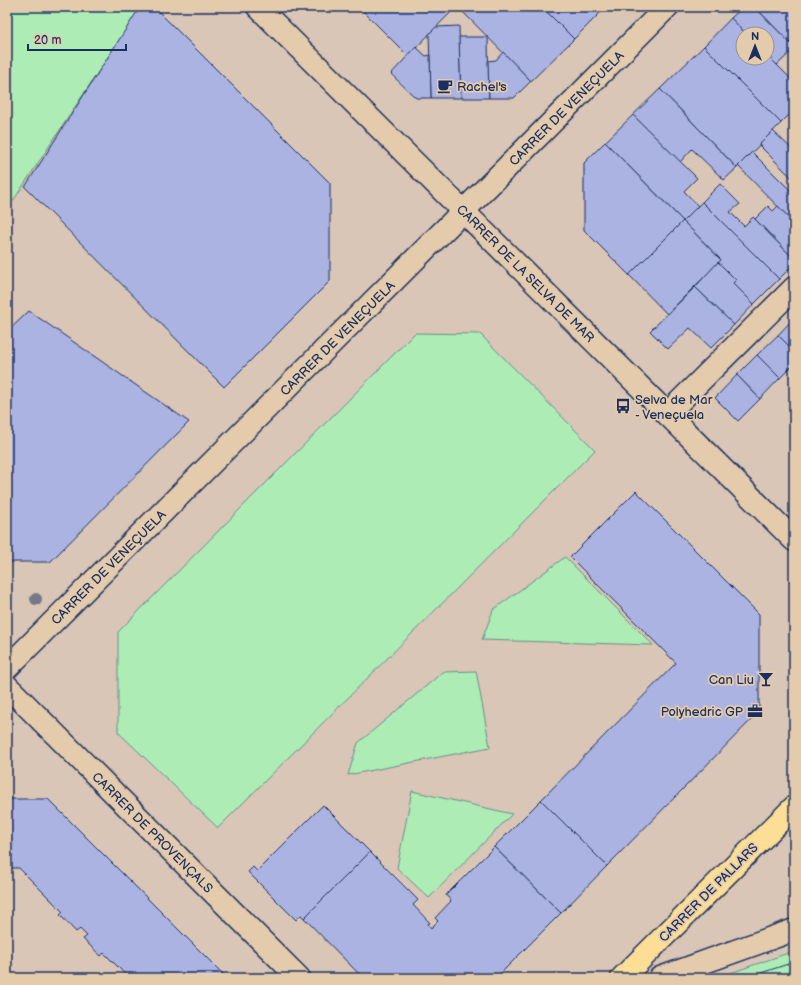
<svg xmlns="http://www.w3.org/2000/svg" width="801" height="985" font-family="'Balsamiq Sans',sans-serif">
  <style>
    .green { fill: #adedb5; stroke: #648e8a }
    .building { fill: #abb3e3; stroke: #1b2f5e }
    .lines { fill: none; stroke-linecap: round; stroke-linejoin: round }
    .minor-casing { stroke: #1b2f5e; stroke-width: 25 }
    .major-casing { stroke: #1b2f5e; stroke-width: 25 }
    .minor { stroke: #e4cbac; stroke-width: 22 }
    .major { stroke: #fcde96; stroke-width: 22 }
    .tram { stroke: #1b2f5e; stroke-width: 1 }
    .tree { fill: #747888 }
    .labels { text-anchor: middle; stroke-width: 3.5; stroke-linejoin: round; paint-order: stroke }
    .poi-label { font-size: 13px; fill: #1b2f5e; stroke: #e4cbac; text-anchor: start }
    .street-label { font-size: 13px; fill: #1b2f5e; stroke: #e4cbac }
  </style>
  <rect width="100%" height="100%" fill="#d9c6b7"/>
  <filter id="ink" filterUnits="userSpaceOnUse"><feTurbulence type="fractalNoise" baseFrequency=".025" numOctaves="2"/><feDisplacementMap in="SourceGraphic" scale="8" xChannelSelector="R" yChannelSelector="G"/><feConvolveMatrix kernelMatrix="1 2 1 2 8 2 1 2 1" color-interpolation-filters="sRGB"/></filter>
  <g filter="url(#ink)">
    <g class="green">
      <path d="M 7,7 L 141,7 L 7,210 Z"/>
      <path d="M 415,333 L 480,334 L 595,450 L 218,828 L 118,732 L 118,632 Z"/>
      <path d="M 565,557 L 653,645 L 482,640 L 493,610 Z"/>
      <path d="M 476,671 L 490,747 L 348,775 L 358,743 L 443,672 Z"/>
      <path d="M 412,791 L 512,814 L 429,898 L 397,868 Z"/>
      <path d="M 794,951 L 794,970 L 770,978 L 716,978 Z"/>
    </g>
    <g class="building">
      <path d="M 140,7 L 154,7 L 330,183 L 330,281 L 224,387 L 25,187 Z"/>
      <path d="M 359,7 L 456,7 L 408,56 Z"/>
      <path d="M 458,7 L 542,7 L 574,39 L 531,81 Z"/>
      <path d="M 542,7 L 606,7 L 574,39 Z"/>
      <path d="M 743,7 L 755,7 L 794,47 L 794,49 L 777,65 L 767,55 L 767,34 L 746,34 L 731,18 Z"/>
      <path d="M 755,7 L 790,7 L 794,11 L 794,47 Z"/>
      <path d="M 731,18 L 746,34 L 743,34 L 743,58 L 767,58 L 767,55 L 794,82 L 794,110 L 781,123 L 704,46 Z"/>
      <path d="M 459,26 L 461,98 L 431,98 L 429,34 L 436,27 Z"/>
      <path d="M 459,37 L 488,37 L 489,98 L 461,98 Z"/>
      <path d="M 704,46 L 781,123 L 737,168 L 660,89 Z"/>
      <path d="M 416,47 L 426,56 L 430,55 L 431,98 L 416,98 L 391,74 Z"/>
      <path d="M 503,52 L 531,81 L 514,98 L 489,98 L 488,61 L 496,60 Z"/>
      <path d="M 660,89 L 737,168 L 724,180 L 692,149 L 680,162 L 633,115 Z"/>
      <path d="M 633,115 L 697,178 L 684,191 L 698,206 L 683,221 L 605,142 Z"/>
      <path d="M 773,131 L 794,151 L 794,180 L 759,145 Z"/>
      <path d="M 605,142 L 683,221 L 629,275 L 584,230 L 584,163 Z"/>
      <path d="M 752,152 L 794,194 L 794,223 L 738,166 Z"/>
      <path d="M 720,184 L 740,204 L 730,212 L 744,226 L 753,217 L 794,259 L 794,264 L 779,279 L 702,202 Z"/>
      <path d="M 702,202 L 779,279 L 754,304 L 733,283 L 736,280 L 718,262 L 721,260 L 683,221 Z"/>
      <path d="M 768,206 L 773,211 L 778,206 L 794,223 L 794,259 L 755,219 Z"/>
      <path d="M 683,221 L 721,260 L 667,314 L 629,275 Z"/>
      <path d="M 718,262 L 736,280 L 733,283 L 754,304 L 734,325 L 695,287 Z"/>
      <path d="M 695,287 L 734,325 L 711,348 L 690,328 L 668,349 L 650,331 Z"/>
      <path d="M 29,311 L 189,422 L 50,562 L 7,562 L 7,332 Z"/>
      <path d="M 794,318 L 794,351 L 778,335 Z"/>
      <path d="M 778,335 L 794,351 L 794,364 L 780,378 L 757,355 Z"/>
      <path d="M 757,355 L 780,378 L 760,399 L 737,375 Z"/>
      <path d="M 737,375 L 760,399 L 738,421 L 715,398 Z"/>
      <path d="M 636,491 L 759,614 L 759,712 L 607,866 L 541,800 L 676,663 L 570,557 Z"/>
      <path d="M 7,799 L 48,799 L 227,978 L 129,978 L 104,953 L 101,956 L 83,939 L 87,936 L 80,929 L 76,932 L 60,915 L 63,912 L 19,868 L 7,868 Z"/>
      <path d="M 541,800 L 607,866 L 561,913 L 494,847 Z"/>
      <path d="M 323,805 L 370,852 L 304,918 L 301,915 L 296,920 L 248,872 L 253,867 L 257,871 Z"/>
      <path d="M 494,847 L 561,913 L 496,978 L 363,978 L 304,918 L 370,852 L 418,900 L 413,905 L 430,923 L 428,924 L 431,928 L 438,921 L 435,918 L 451,901 L 446,895 Z"/>
    </g>
    <g class="lines">
      <g class="minor-casing">
        <g id="minor">
          <path d="M 258,7 L 794,540"/>
          <path d="M 667,414 L 794,288"/>
          <path d="M 7,668 L 667,7"/>
          <path d="M 7,686 L 299,978"/>
          <path d="M 660,978 L 794,930"/>
        </g>
      </g>
      <g class="major-casing">
        <path id="major" d="M 622,978 L 794,807"/>
      </g>
      <use href="#minor" class="minor"/>
      <use href="#major" class="major"/>
      <path class="tram" d="M 746,978 L 794,962"/>
    </g>
    <circle class="tree" cx="36" cy="599" r="6"/>
  </g>
  <defs>
    <g id="cafe-bare" transform="scale(1.2)"><path d="M-5.5-4.5H6V0H3Q3 3.5 0 3.5H-2.5Q-5.5 3.5-5.5 0ZM3-3.2v2h1.7v-2ZM-6 4.5H4V6H-6Z" fill="#1b2f5e" stroke="#e4cbac" stroke-width="2.5" paint-order="stroke"/></g>
    <g id="bus-bare" transform="scale(1.2)"><path d="M-5-6H5V4H4V6H2V4H-2V6H-4V4H-5ZM-3.5-4V0h7V-4ZM-3.5 1.2v1.5H-2V1.2ZM2 1.2v1.5H3.5V1.2Z" fill="#1b2f5e" stroke="#e4cbac" stroke-width="2.5" paint-order="stroke"/></g>
    <g id="bar-bare" transform="scale(1.2)"><path d="M-6-5H6L.8 .8V4.5H3.5V6h-7V4.5H-.8V.8Z" fill="#1b2f5e" stroke="#e4cbac" stroke-width="2.5" paint-order="stroke"/></g>
    <g id="office-bare" transform="scale(1.2)"><path d="M-6-3h4V-5.5h4V-3h4V5H-6ZM-1-4.5V-3h2v-1.5ZM-6 0V1H6V0Z" fill="#1b2f5e" stroke="#e4cbac" stroke-width="2.5" paint-order="stroke"/></g>
  </defs>
  <g fill-rule="evenodd">
    <use href="#cafe-bare" x="445" y="86"/>
    <use href="#bus-bare" x="623" y="406"/>
    <use href="#bar-bare" x="766" y="679"/>
    <use href="#office-bare" x="755" y="711"/>
  </g>
  <g class="labels">
    <g class="poi-label">
      <text x="457" y="91">Rachel's</text>
      <text x="635" y="404">Selva de Mar<tspan x="635" dy="15">- Veneçuela</tspan></text>
      <text x="754" y="684" text-anchor="end">Can Liu</text>
      <text x="743" y="716" text-anchor="end">Polyhedric GP</text>
    </g>
    <g class="street-label">
      <text transform="translate(566 108) rotate(-45)" y="5">CARRER DE VENEÇUELA</text>
      <text transform="translate(526 273) rotate(45)" y="5">CARRER DE LA SELVA DE MAR</text>
      <text transform="translate(337 338) rotate(-45)" y="5">CARRER DE VENEÇUELA</text>
      <text transform="translate(108 567) rotate(-45)" y="5">CARRER DE VENEÇUELA</text>
      <text transform="translate(153 832) rotate(45)" y="5">CARRER DE PROVENÇALS</text>
      <text transform="translate(708 892) rotate(-45)" y="5">CARRER DE PALLARS</text>
    </g>
  </g>
  <rect width="801" height="985" fill="none" stroke="#e4cbac" stroke-width="24"/>
  <rect x="12" y="12" width="777" height="961" fill="none" stroke="#1b2f5e" stroke-width="1.5" filter="url(#ink)"/>
  <g transform="translate(755 46)"><circle r="19" fill="#e4cbac" stroke="#948d8d"/>
  <path d="M0-3L7 15L0 10L-7 15Z" fill="#1b2f5e"/>
  <text y="-6" font-size="11" font-weight="bold" text-anchor="middle" fill="#1b2f5e">N</text>
  </g>
  <path d="M28 44v6h98v-6" fill="none" stroke="#1b2f5e" stroke-width="2"/>
  <text x="34" y="44" font-size="12" fill="#1b2f5e" stroke="#e4cbac" stroke-width="3" paint-order="stroke">20 m</text>
</svg>
